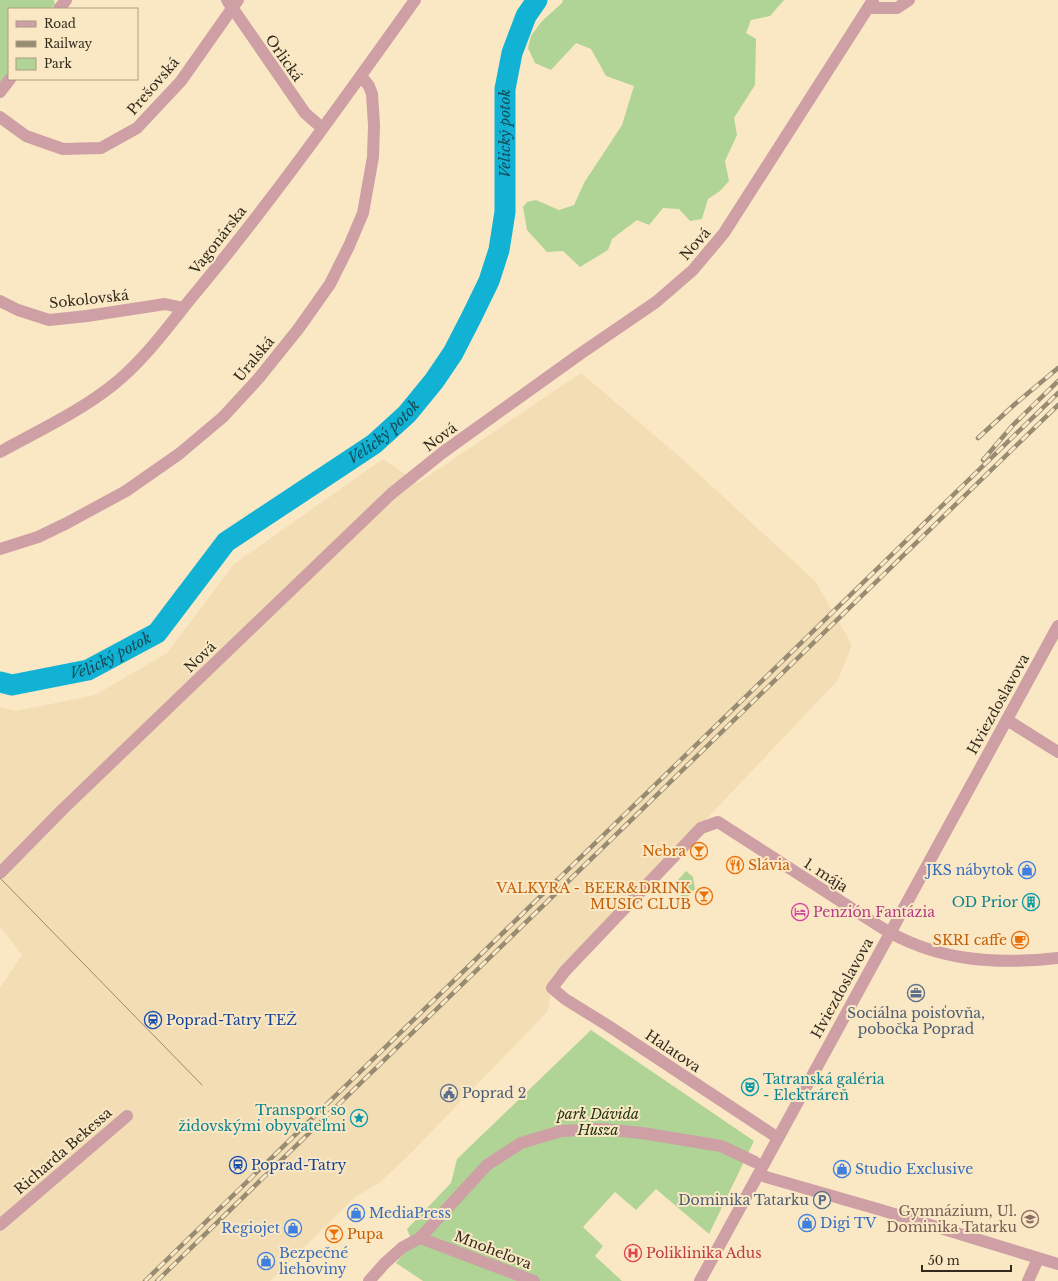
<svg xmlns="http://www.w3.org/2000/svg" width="1058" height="1281" font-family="'Libre Baskerville',serif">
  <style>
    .built { fill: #f2ddb4 }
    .green { fill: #b0d495 }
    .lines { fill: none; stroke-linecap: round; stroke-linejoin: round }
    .river { stroke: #11b2d3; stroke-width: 21 }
    .street { stroke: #ce9fa4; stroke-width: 12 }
    .tram { stroke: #978b72; stroke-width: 1 }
    .rail-casing { stroke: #978b72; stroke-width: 4.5 }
    .rail { stroke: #fae8c5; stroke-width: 3; stroke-dasharray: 9; stroke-linecap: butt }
    .labels { text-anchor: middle; stroke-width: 4; stroke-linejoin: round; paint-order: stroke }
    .street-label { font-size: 14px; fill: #312a1d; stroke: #fae8c5 }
    .food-label { font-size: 14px; fill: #c56008; stroke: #fae8c5; text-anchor: end }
    .shop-label { font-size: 14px; fill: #366cbe; stroke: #fae8c5; text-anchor: start }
    .culture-label { font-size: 14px; fill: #0d838f; stroke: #fae8c5; text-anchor: end }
    .hotel-label { font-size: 14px; fill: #b23c85; stroke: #fae8c5; text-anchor: start }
    .service-label { font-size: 14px; fill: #4e5e75; stroke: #fae8c5 }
    .transit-label { font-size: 14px; fill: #164399; stroke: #fae8c5; text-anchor: start }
    .park-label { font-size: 14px; font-style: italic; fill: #233613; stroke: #fae8c5 }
    .education-label { font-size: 14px; fill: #785e54; stroke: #fae8c5; text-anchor: end }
    .health-label { font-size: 14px; fill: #be3a42; stroke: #fae8c5; text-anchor: start }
    .water-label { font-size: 15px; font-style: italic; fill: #144d5b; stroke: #fae8c5 }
  </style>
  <rect width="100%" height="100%" fill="#fae8c5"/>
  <path class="built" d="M 581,373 L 680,457 L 815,581 L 852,645 L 838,680 L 552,982 L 548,1011 L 409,1155 L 379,1183 L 355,1197 L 270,1281 L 0,1281 L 0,988 L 22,955 L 0,926 L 0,707 L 16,711 L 95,695 L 167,653 L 234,564 L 383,459 L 418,483 Z"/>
  <g class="green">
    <path d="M 0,0 L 54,0 L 55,4 L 51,9 L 9,9 L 9,71 L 0,85 Z"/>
    <path d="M 563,0 L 784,0 L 770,16 L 751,20 L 746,33 L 756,39 L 755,85 L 734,118 L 737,135 L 725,161 L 729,181 L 720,191 L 708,199 L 702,219 L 690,221 L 679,209 L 663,208 L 649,225 L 637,220 L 612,239 L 608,250 L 580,267 L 563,251 L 547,252 L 527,230 L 523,207 L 527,202 L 536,200 L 559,210 L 574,205 L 584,183 L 622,125 L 634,86 L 606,76 L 591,49 L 576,43 L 551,70 L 535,63 L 528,48 L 531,36 L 541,22 L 562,3 Z"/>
    <path d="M 686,871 L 693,877 L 695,889 L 685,899 L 671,888 Z"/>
    <path d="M 591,1030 L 754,1141 L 709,1234 L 656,1189 L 636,1210 L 615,1192 L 583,1227 L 603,1246 L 595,1256 L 622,1281 L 423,1281 L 396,1263 L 413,1244 L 407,1229 L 451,1183 L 457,1159 Z"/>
  </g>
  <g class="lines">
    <path class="river" id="s1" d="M 0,682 L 12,685 L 88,670 L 157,633 L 226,542 L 374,444 L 407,414 L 434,381 L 453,353 L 472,316 L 489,281 L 499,250 L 505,212 L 505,89 L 512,53 L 526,16 L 537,0"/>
    <g class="street">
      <path d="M 227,0 L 305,113 L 322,128"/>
      <path d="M 868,8 L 897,8 L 909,0"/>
      <path d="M 59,9 L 66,0"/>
      <path d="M 0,92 L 10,79"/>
      <path d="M 0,117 L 26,136 L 63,149 L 101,148 L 137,128 L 181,81 L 238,0"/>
      <path d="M 0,301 L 18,310 L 49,320 L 87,316 L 165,304 L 183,308"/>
      <path d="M 0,452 C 38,431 79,412 113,385 C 146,359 171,322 198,290 C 275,197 345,98 415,0"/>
      <path d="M 0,549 L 38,537 L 67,523 L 126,491 L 179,454 L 223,417 L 258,379 L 299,328 L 330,284 L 349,246 L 363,213 L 373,157 L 374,125 L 372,94 L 369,86 L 361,76"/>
      <path d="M 1007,720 L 1058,752"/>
      <path d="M 0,873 L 63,809 L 391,494 L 442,453 L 580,354 L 656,302 L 693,270 L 724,233 L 873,0"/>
      <path d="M 778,1138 L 607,1025 L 565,999 L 552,988 L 565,971 L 701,828 L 718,822 L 879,926 C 934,961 995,965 1058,958"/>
      <path d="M 759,1174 L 766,1177 L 881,1210 L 1058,1264"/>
      <path d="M 0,1225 L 127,1116"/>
      <path d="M 420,1238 L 534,1281"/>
      <path d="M 369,1281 L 385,1263 L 403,1247 L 420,1238 L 487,1165 L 521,1143 L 561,1131 L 602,1129 L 642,1133 L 721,1146 L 755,1162"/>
      <path d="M 700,1281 L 1058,626"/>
      <path d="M 1028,1281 L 1038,1259"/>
    </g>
    <path class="tram" d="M 0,878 L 202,1085"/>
    <g class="rail-casing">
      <g id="rail">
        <path d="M 978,438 L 1015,404 L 1058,368"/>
        <path d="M 983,460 L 1013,425 L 1058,381"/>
        <path d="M 145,1281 L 1058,393"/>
        <path d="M 157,1281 L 1058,405"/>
      </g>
    </g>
    <use href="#rail" class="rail"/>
  </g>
  <defs>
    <g id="bar-ring" transform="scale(0.9)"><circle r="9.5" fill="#fae8c5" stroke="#e8710a" stroke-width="1.5"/><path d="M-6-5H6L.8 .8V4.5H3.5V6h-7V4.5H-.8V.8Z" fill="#e8710a"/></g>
    <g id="restaurant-ring" transform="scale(0.9)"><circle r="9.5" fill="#fae8c5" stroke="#e8710a" stroke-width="1.5"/><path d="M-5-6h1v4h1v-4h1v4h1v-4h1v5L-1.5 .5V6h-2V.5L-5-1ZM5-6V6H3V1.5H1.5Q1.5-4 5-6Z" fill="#e8710a"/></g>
    <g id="shop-ring" transform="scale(0.9)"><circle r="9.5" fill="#fae8c5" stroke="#3f7fe0" stroke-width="1.5"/><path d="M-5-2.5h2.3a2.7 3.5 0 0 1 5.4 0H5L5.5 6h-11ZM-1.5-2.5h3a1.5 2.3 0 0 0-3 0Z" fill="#3f7fe0"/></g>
    <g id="building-ring" transform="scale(0.9)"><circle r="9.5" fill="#fae8c5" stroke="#0f9aa8" stroke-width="1.5"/><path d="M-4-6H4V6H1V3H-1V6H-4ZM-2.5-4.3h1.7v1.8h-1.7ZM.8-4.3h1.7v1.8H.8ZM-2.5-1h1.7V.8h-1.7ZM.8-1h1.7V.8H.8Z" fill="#0f9aa8"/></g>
    <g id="hotel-ring" transform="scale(0.9)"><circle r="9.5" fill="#fae8c5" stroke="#d1479c" stroke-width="1.5"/><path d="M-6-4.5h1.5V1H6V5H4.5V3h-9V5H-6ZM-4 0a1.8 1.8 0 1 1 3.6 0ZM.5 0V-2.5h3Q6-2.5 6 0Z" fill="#d1479c"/></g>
    <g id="cafe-ring" transform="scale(0.9)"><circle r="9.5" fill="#fae8c5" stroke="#e8710a" stroke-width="1.5"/><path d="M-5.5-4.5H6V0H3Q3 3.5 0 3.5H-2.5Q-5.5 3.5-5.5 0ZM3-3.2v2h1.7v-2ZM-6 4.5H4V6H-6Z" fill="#e8710a"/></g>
    <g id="office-ring" transform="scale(0.9)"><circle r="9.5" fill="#fae8c5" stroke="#5c6f8a" stroke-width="1.5"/><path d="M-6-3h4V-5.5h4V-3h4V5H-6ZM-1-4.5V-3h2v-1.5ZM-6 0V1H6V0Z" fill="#5c6f8a"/></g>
    <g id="station-ring" transform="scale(0.9)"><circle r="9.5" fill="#fae8c5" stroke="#1a4fb4" stroke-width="1.5"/><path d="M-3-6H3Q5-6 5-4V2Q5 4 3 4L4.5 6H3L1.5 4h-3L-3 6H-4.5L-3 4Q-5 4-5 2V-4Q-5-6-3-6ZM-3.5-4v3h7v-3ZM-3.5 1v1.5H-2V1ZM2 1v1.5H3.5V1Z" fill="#1a4fb4"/></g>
    <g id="theatre-ring" transform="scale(0.9)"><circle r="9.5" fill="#fae8c5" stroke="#0f9aa8" stroke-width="1.5"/><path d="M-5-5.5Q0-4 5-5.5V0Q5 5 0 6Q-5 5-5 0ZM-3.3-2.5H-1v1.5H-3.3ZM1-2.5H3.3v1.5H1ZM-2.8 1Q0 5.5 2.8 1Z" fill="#0f9aa8"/></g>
    <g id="civic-ring" transform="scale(0.9)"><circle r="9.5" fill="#fae8c5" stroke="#5c6f8a" stroke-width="1.5"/><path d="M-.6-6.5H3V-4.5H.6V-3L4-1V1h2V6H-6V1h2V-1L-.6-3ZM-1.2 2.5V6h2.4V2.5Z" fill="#5c6f8a"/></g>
    <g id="sight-ring" transform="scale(0.9)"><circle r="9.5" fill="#fae8c5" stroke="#0f9aa8" stroke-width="1.5"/><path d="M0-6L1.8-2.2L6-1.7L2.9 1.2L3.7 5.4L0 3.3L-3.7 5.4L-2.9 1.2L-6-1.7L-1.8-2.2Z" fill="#0f9aa8"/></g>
    <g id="parking-ring" transform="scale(0.9)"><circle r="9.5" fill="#fae8c5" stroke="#5c6f8a" stroke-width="1.5"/><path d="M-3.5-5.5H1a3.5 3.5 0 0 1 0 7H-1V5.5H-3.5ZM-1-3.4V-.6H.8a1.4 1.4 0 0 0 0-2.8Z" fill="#5c6f8a"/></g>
    <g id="school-ring" transform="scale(0.9)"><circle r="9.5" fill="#fae8c5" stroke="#8d6e63" stroke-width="1.5"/><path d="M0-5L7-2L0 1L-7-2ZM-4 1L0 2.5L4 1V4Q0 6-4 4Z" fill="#8d6e63"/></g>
    <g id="hospital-ring" transform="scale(0.9)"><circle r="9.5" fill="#fae8c5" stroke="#e0444e" stroke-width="1.5"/><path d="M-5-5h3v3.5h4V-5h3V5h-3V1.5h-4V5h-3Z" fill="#e0444e"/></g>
  </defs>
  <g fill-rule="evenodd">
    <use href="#bar-ring" x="699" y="851"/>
    <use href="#restaurant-ring" x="735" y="865"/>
    <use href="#shop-ring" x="1027" y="870"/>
    <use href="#bar-ring" x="704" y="896"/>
    <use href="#building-ring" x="1031" y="902"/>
    <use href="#hotel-ring" x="800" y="912"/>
    <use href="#cafe-ring" x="1020" y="940"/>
    <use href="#office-ring" x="916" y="993"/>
    <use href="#station-ring" x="153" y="1020"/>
    <use href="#theatre-ring" x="750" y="1087"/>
    <use href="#civic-ring" x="449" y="1093"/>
    <use href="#sight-ring" x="359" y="1118"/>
    <use href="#station-ring" x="238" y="1165"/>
    <use href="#shop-ring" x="842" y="1169"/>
    <use href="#parking-ring" x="822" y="1200"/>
    <use href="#shop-ring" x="356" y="1213"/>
    <use href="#school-ring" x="1030" y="1219"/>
    <use href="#shop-ring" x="807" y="1223"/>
    <use href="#shop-ring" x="293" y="1228"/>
    <use href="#bar-ring" x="334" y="1234"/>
    <use href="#hospital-ring" x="633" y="1253"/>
    <use href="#shop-ring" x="266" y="1261"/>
  </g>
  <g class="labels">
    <g class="street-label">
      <text transform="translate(284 58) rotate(55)" y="5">Orlická</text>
      <text transform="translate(153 86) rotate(-49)" y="5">Prešovská</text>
      <text transform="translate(218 240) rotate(-52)" y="5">Vagonárska</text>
      <text transform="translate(695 244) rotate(-49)" y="5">Nová</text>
      <text transform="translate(89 299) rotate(-6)" y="5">Sokolovská</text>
      <text transform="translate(254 359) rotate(-50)" y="5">Uralská</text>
      <text transform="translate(440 437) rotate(-37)" y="5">Nová</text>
      <text transform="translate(200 657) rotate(-44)" y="5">Nová</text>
      <text transform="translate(998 704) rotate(-61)" y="5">Hviezdoslavova</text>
      <text transform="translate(826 875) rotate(33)" y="5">1. mája</text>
      <text transform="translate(842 988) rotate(-61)" y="5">Hviezdoslavova</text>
      <text transform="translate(673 1051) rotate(34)" y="5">Halatova</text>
      <text transform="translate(63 1151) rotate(-41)" y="5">Richarda Bekessa</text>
      <text transform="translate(493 1250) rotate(21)" y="5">Mnoheľova</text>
    </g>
    <g class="food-label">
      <text x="686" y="856">Nebra</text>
      <text x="748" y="870" text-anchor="start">Slávia</text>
      <text x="691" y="893">VALKYRA - BEER&amp;DRINK<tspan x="691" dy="16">MUSIC CLUB</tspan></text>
      <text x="1007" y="945">SKRI caffe</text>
      <text x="347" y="1239" text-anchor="start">Pupa</text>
    </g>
    <g class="shop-label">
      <text x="1014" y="875" text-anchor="end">JKS nábytok</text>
      <text x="855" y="1174">Studio Exclusive</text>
      <text x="369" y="1218">MediaPress</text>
      <text x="820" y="1228">Digi TV</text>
      <text x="280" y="1233" text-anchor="end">Regiojet</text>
      <text x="279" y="1258">Bezpečné<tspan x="279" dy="16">liehoviny</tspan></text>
    </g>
    <g class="culture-label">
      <text x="1018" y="907">OD Prior</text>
      <text x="763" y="1084" text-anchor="start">Tatranská galéria<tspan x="763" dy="16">- Elektráreň</tspan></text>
      <text x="346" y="1115">Transport so<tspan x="346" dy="16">židovskými obyvateľmi</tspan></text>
    </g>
    <g class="hotel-label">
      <text x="813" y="917">Penzión Fantázia</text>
    </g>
    <g class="service-label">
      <text x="916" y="1018">Sociálna poisťovňa,<tspan x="916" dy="16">pobočka Poprad</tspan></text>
      <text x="462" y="1098" text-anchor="start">Poprad 2</text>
      <text x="809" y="1205" text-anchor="end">Dominika Tatarku</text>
    </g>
    <g class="transit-label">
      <text x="166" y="1025">Poprad-Tatry TEŽ</text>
      <text x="251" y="1170">Poprad-Tatry</text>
    </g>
    <g class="park-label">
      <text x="598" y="1119">park Dávida<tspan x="598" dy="16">Husza</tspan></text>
    </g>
    <g class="education-label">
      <text x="1017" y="1216">Gymnázium, Ul.<tspan x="1017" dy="16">Dominika Tatarku</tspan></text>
    </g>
    <g class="health-label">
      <text x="646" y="1258">Poliklinika Adus</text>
    </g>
    <g class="water-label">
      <text dy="5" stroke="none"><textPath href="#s1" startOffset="811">Velický potok</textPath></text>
      <text dy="5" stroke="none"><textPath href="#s1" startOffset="475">Velický potok</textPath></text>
      <text dy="5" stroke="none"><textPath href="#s1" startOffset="116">Velický potok</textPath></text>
    </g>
  </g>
  <rect x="8" y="8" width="130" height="72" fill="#fae8c5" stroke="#aa9c82"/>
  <rect x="16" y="21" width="20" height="6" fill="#ce9fa4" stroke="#aa9c82"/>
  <text x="44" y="28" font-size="12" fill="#312a1d">Road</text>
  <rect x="16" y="41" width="20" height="6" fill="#978b72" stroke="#aa9c82"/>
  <text x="44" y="48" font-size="12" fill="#312a1d">Railway</text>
  <rect x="16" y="58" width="20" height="12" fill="#b0d495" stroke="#aa9c82"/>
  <text x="44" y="68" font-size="12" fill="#312a1d">Park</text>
  <path d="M922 1265v6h89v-6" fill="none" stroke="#312a1d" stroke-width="2"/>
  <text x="928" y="1265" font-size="12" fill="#312a1d" stroke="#fae8c5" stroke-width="3" paint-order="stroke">50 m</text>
</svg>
